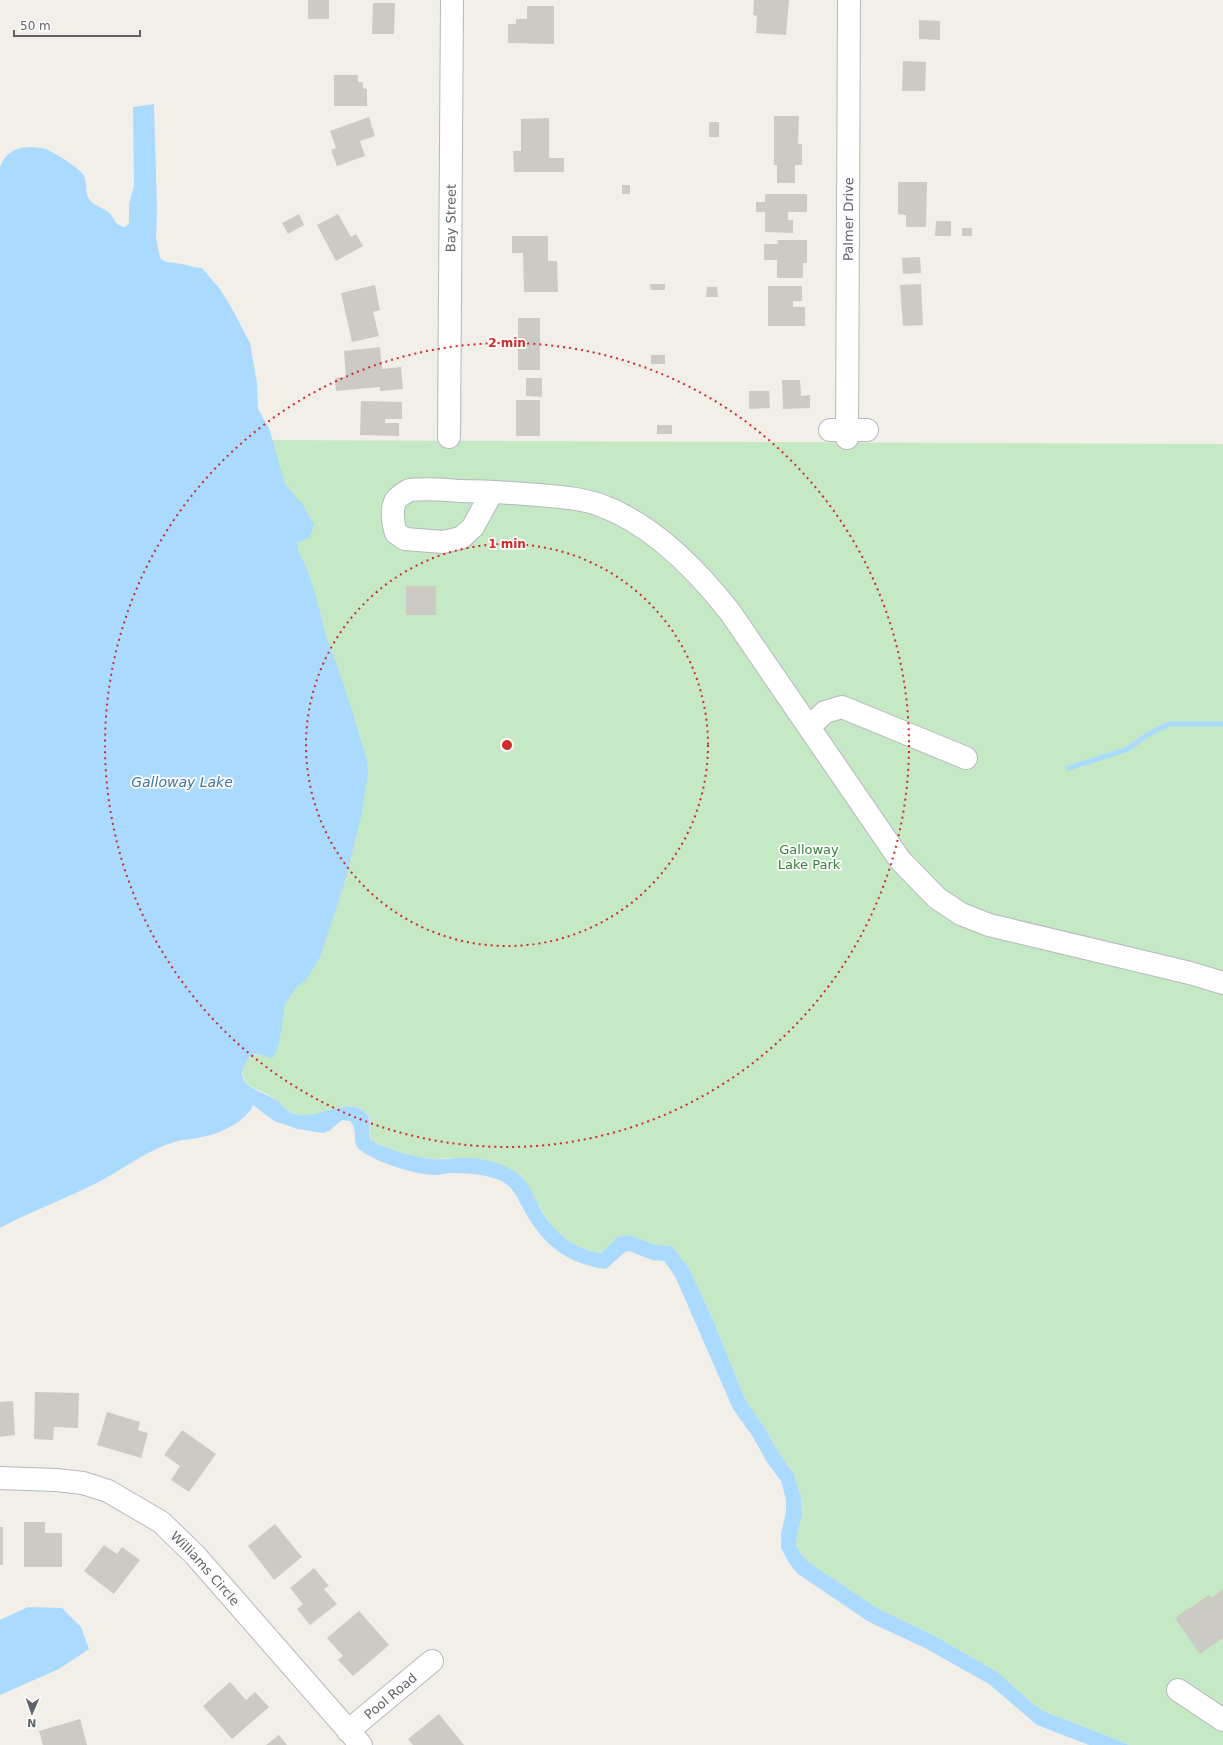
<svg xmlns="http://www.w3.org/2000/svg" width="1223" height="1745" font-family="'DejaVu Sans',sans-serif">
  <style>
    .green { fill: #c5e8c5 }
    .water { fill: #aadaff }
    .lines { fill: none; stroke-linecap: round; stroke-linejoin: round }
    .stream { stroke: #aadaff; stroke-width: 5 }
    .building { fill: #cccac5 }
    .minor-casing { stroke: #b5b8bc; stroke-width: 24 }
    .minor { stroke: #fff; stroke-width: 22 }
    .ring { fill: none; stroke: #d62828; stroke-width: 2; stroke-dasharray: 2 4 }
    .labels { text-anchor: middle; stroke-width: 3.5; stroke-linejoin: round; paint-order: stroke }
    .street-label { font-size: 13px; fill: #5f6368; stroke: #fff }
    .park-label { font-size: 13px; fill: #348238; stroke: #fff }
    .water-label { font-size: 14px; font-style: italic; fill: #4174aa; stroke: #fff }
    .centre { fill: #d62828; stroke: #fff; stroke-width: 2 }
    .ring-label { font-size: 12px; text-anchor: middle; font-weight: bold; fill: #d62828; stroke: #fff; stroke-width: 3.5; stroke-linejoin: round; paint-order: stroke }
  </style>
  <rect width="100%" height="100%" fill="#f1efe8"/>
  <path class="green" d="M 0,439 L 1223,444 L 1223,1745 L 1129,1745 L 1118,1740 L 1045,1712 L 1032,1703 L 997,1672 L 933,1635 L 877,1608 L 808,1562 L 801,1554 L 796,1545 L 797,1536 L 802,1514 L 801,1498 L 794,1474 L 780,1455 L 766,1430 L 746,1401 L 713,1320 L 689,1268 L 672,1246 L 656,1245 L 629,1235 L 618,1237 L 601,1253 C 554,1248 543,1208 521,1175 L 450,1158 L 435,1159 L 416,1157 L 398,1152 L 371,1141 C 368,1132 374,1119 366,1112 C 349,1098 326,1115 307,1116 C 286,1116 282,1100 265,1093 C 253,1088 241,1085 243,1069 C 244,1059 251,1055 259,1054 Z"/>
  <g class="water">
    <path d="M 154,104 L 157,212 L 156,237 L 160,258 C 166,264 173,262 181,264 C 189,265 194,268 202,268 L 219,288 L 230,305 L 250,343 L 257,383 L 258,409 L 269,428 L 272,438 L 285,484 L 303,505 L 314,524 C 310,537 310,539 297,542 L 298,550 L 307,569 L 316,597 L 326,636 L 342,679 L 367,760 L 368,774 L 361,817 L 345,881 L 320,957 L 308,977 L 296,988 L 285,1004 L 279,1044 L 273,1058 C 266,1058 260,1052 253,1055 C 249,1056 247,1060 245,1064 C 233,1087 263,1091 276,1100 C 283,1105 288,1113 298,1115 C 317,1118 345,1100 361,1109 C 376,1117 366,1128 371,1141 C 391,1150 411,1157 433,1159 C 445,1160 457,1157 470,1158 C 486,1159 505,1164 518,1174 C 527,1180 532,1193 537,1202 C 549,1227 571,1250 601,1253 L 618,1237 L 629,1235 L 656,1245 L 672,1246 L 689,1268 L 713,1320 L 746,1401 L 766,1430 L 780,1455 L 794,1474 L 801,1498 L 802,1514 L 797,1536 L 796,1545 L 801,1554 L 808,1562 L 877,1608 L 933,1635 L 997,1672 L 1032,1703 L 1045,1712 L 1118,1740 L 1129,1745 L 1089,1745 L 1037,1725 L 989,1684 L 925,1648 L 869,1622 L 798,1574 L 789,1563 L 781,1548 L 781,1534 L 786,1512 L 786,1500 L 781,1481 L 768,1464 L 753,1437 L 733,1409 L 675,1276 L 664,1261 L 652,1260 L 629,1251 L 625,1252 L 606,1269 C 567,1264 542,1244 524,1210 C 518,1199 514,1188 503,1182 C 488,1174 468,1173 452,1173 C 446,1173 440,1175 434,1175 C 414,1174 377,1163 360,1150 C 351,1143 359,1131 350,1121 L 342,1120 L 329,1131 L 323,1133 L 298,1129 L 274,1121 L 253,1105 C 246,1122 219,1134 202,1137 C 194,1139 186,1139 178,1141 C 150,1148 127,1167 102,1180 C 69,1198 33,1210 0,1228 L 0,168 C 5,149 24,145 42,148 C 51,150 74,165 81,172 C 90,182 83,192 90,200 C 94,206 102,207 108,212 C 115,217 115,227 125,227 L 129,223 L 129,204 L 134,186 L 133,108 L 133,107 Z"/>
    <path d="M 28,1607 L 62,1608 L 81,1627 L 89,1649 L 59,1669 L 0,1695 L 0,1620 Z"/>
  </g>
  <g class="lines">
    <path class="stream" d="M 1069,768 L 1128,749 L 1147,735 L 1169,724 L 1223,724"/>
  </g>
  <g class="building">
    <rect x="308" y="0" width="21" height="19"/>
    <path d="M 754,0 L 789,0 L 786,35 L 756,33 L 757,16 L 753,15 Z"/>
    <path d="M 373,3 L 395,3 L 394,34 L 372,34 Z"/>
    <path d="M 527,6 L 554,6 L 554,44 L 508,43 L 508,24 L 516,24 L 516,19 L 527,19 Z"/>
    <path d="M 919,20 L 940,21 L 940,40 L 919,39 Z"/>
    <path d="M 903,61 L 926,62 L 925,91 L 902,91 Z"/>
    <path d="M 334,75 L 358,75 L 358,82 L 363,82 L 363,88 L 367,89 L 367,106 L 334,106 Z"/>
    <path d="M 774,116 L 799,116 L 798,144 L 802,144 L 802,165 L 795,165 L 795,183 L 777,183 L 777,165 L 774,165 Z"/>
    <path d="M 369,117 L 375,136 L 360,141 L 365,156 L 337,166 L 331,150 L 336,148 L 330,131 Z"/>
    <path d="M 549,118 L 549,158 L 564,158 L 564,172 L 514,172 L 513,151 L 521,151 L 521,119 Z"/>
    <rect x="709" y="122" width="10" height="15"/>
    <path d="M 898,182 L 927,182 L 926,227 L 906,227 L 906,215 L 898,214 Z"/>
    <rect x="622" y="185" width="8" height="9"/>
    <path d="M 765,194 L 807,194 L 807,212 L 788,212 L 788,220 L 793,220 L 793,233 L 765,232 L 765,212 L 756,212 L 756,202 L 765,202 Z"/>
    <path d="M 299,214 L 304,225 L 288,234 L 282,223 Z"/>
    <path d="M 338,214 L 351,237 L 356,234 L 363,246 L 336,261 L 317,225 Z"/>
    <path d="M 936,221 L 951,221 L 951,236 L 935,236 Z"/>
    <rect x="962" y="228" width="10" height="8"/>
    <path d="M 512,236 L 548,236 L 548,261 L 557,261 L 558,292 L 524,292 L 523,253 L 512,253 Z"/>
    <path d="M 777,240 L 807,240 L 807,263 L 803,263 L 803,278 L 777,278 L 777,260 L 764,260 L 764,244 L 778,244 Z"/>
    <path d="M 920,257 L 921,273 L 903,274 L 902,258 Z"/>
    <path d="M 650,284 L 665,284 L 665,290 L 651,290 Z"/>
    <path d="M 921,284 L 923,325 L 903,326 L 900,285 Z"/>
    <path d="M 375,285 L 380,310 L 373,312 L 379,336 L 352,342 L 341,293 Z"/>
    <path d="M 768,286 L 802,286 L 802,301 L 793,301 L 793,307 L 805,307 L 805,326 L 768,326 Z"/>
    <path d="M 707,287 L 717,287 L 718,297 L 706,297 Z"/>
    <rect x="518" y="318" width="22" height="52"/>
    <path d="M 380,347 L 382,369 L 401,367 L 403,389 L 380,391 L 380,387 L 336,391 L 335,378 L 346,377 L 344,351 Z"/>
    <rect x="651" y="355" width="14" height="9"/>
    <path d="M 526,378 L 542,378 L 542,397 L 526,396 Z"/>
    <path d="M 782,380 L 800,380 L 801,396 L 810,395 L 810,408 L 783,409 Z"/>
    <path d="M 749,391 L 769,391 L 770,408 L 749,409 Z"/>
    <rect x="516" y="400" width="24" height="36"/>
    <path d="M 361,401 L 402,402 L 402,419 L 385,419 L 385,423 L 399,423 L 399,436 L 360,435 Z"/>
    <rect x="657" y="425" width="15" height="9"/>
    <rect x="406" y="586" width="30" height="29"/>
    <path d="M 35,1392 L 79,1393 L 78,1428 L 54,1427 L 53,1440 L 34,1439 Z"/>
    <path d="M 13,1401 L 15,1435 L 0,1437 L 0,1402 Z"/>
    <path d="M 107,1412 L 140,1422 L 138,1430 L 148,1433 L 141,1458 L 97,1445 Z"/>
    <path d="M 182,1430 L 216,1454 L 189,1492 L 171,1480 L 180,1466 L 164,1455 Z"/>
    <path d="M 24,1522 L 45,1522 L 45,1533 L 62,1533 L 62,1567 L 24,1567 Z"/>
    <path d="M 275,1524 L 302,1557 L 274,1580 L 248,1546 Z"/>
    <rect x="0" y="1527" width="3" height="38"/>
    <path d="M 104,1545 L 117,1554 L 122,1547 L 140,1560 L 114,1594 L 84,1571 Z"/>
    <path d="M 314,1568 L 329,1586 L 324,1589 L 337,1604 L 310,1625 L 297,1609 L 303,1604 L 290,1588 Z"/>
    <path d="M 1223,1589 L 1223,1638 L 1200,1654 L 1175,1618 L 1209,1595 L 1211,1598 Z"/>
    <path d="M 359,1611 L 389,1645 L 353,1676 L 338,1660 L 343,1656 L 327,1638 Z"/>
    <path d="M 230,1682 L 246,1700 L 255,1692 L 269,1707 L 232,1739 L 203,1706 Z"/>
    <path d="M 439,1714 L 464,1745 L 413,1745 L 408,1739 Z"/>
    <path d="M 80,1719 L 87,1745 L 43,1745 L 39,1731 Z"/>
    <path d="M 279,1735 L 287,1745 L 266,1745 Z"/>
  </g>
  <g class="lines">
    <g class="minor-casing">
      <g id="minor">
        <path d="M 830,430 L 867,430"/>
        <path id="s1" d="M 449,437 L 452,0"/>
        <path id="s2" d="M 847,438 L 849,0"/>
        <path d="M 492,492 L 473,527 L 461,538 L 443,542 L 405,539 L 396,533 C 393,523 389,503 400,496 C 403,494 407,491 410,490 C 427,488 445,490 462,491 C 487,491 513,493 538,495 C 559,497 580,498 600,505 C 653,524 697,570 730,612 L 900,860 L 937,898 L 961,914 L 989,925 L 1190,973 L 1223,983"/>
        <path d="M 809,727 L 825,712 L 842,707 L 966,758"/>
        <path id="s3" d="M 0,1478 L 56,1480 L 83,1483 L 108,1491 L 161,1522 L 195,1555 L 361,1745"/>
        <path d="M 1178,1690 L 1223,1720"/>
        <path id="s4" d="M 348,1731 L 432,1661"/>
      </g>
    </g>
    <use href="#minor" class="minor"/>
  </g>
  <g class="ring">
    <circle cx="507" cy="745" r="201"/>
    <circle cx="507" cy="745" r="402"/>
  </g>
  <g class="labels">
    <g class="street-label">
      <text dy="5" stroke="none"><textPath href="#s1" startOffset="219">Bay Street</textPath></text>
      <text dy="5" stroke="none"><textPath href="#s2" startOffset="219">Palmer Drive</textPath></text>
      <text dy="5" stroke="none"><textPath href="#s3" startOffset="235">Williams Circle</textPath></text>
      <text dy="5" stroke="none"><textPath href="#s4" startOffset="55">Pool Road</textPath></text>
    </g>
    <g class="park-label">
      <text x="809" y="854">Galloway<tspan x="809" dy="15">Lake Park</tspan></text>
    </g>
    <g class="water-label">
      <text x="182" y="787">Galloway Lake</text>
    </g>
  </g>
  <circle cx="507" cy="745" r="6" class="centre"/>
  <g class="ring-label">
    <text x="507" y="347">2 min</text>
    <text x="507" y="548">1 min</text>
  </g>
  <g transform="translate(32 1713) rotate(182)" stroke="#ffffff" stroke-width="3" paint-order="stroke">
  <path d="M0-3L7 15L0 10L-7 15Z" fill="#5f6368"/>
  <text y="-6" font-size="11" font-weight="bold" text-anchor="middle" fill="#5f6368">N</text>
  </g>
  <path d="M14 30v6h126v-6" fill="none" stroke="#5f6368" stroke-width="2"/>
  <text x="20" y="30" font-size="12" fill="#5f6368" stroke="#ffffff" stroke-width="3" paint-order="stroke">50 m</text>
</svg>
